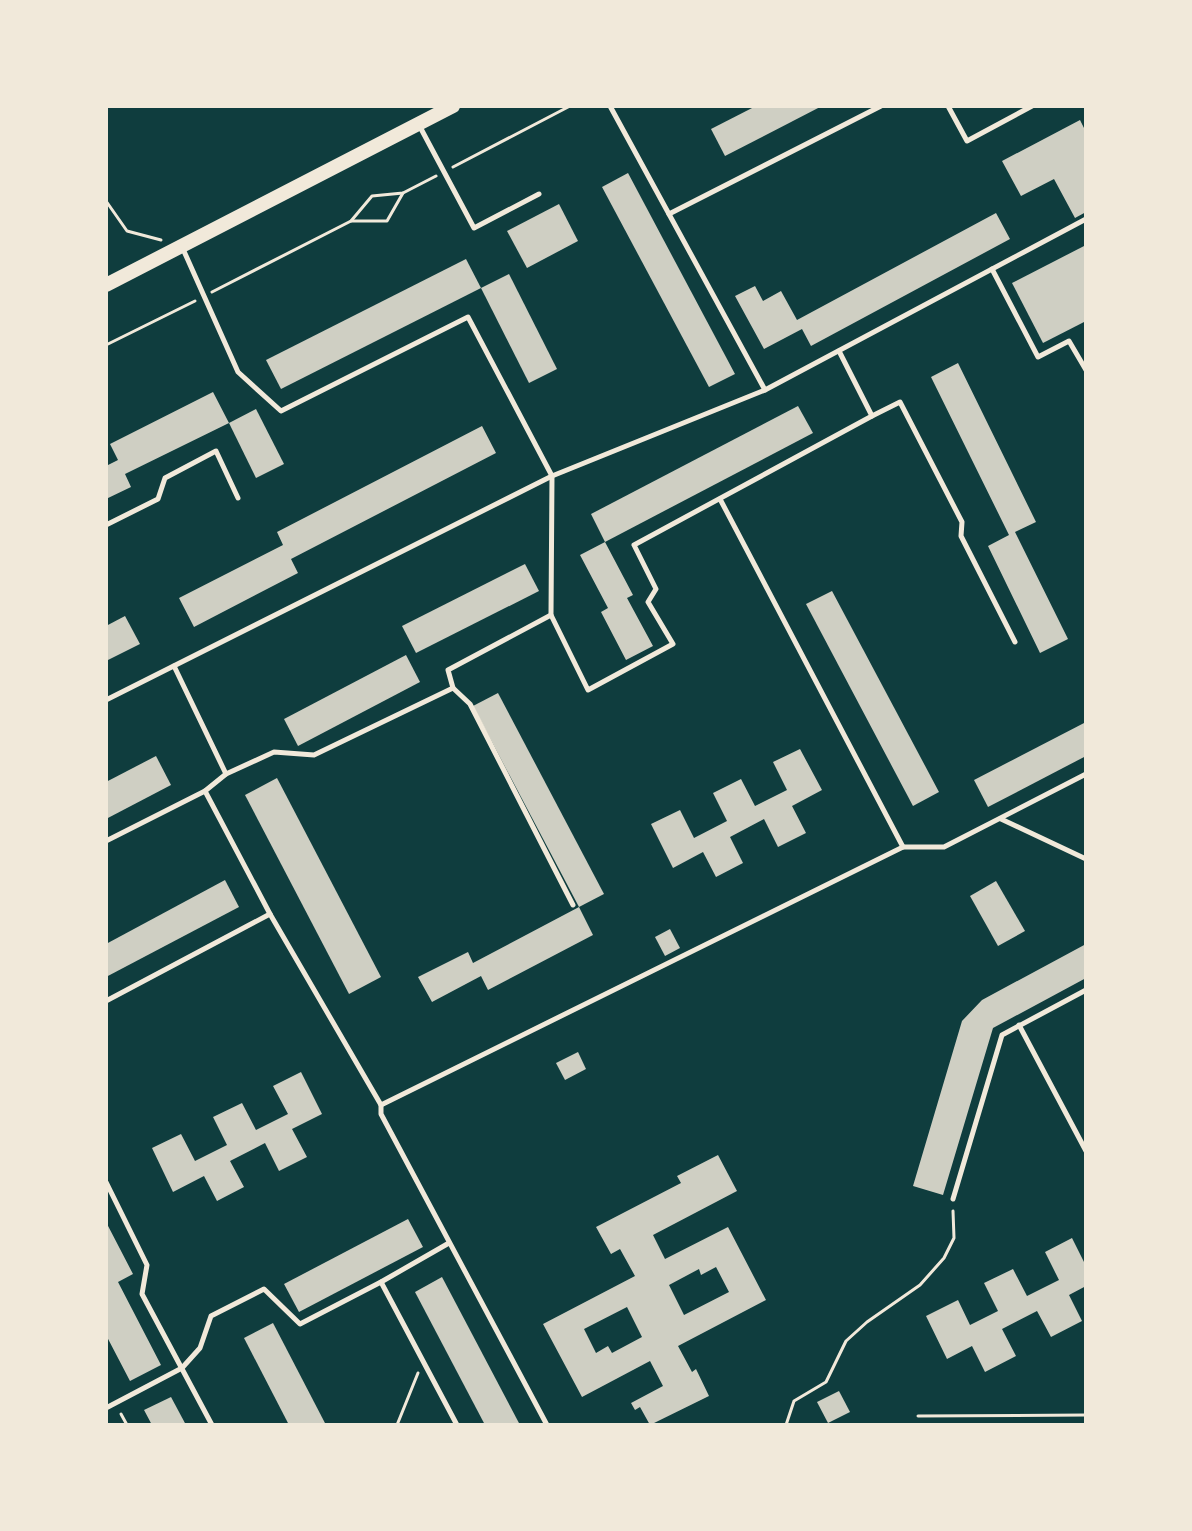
<svg xmlns="http://www.w3.org/2000/svg" width="1192" height="1531" font-family="Roboto,sans-serif">
  <style>
    .building { fill: #cfcfc3; fill-rule: evenodd }
    .lines { fill: none; stroke-linecap: round; stroke-linejoin: round }
    .path { stroke: #f1e9da; stroke-width: 3 }
    .service { stroke: #f1e9da; stroke-width: 5 }
    .secondary { stroke: #f1e9da; stroke-width: 14 }
  </style>
  <rect width="100%" height="100%" fill="#0f3d3e"/>
  <g class="building">
    <path d="M 756,106 L 822,106 L 725,156 L 711,129 Z"/>
    <path d="M 1080,120 L 1086,132 L 1086,212 L 1075,218 L 1054,179 L 1021,196 L 1002,161 Z"/>
    <path d="M 628,173 L 735,374 L 709,387 L 602,187 Z"/>
    <path d="M 559,204 L 578,241 L 527,268 L 507,231 Z"/>
    <path d="M 996,213 L 1010,239 L 811,346 L 802,329 L 764,349 L 735,296 L 755,286 L 763,301 L 781,291 L 797,320 Z"/>
    <path d="M 1086,245 L 1086,321 L 1043,343 L 1012,283 Z"/>
    <path d="M 466,259 L 481,288 L 281,389 L 266,360 Z"/>
    <path d="M 509,274 L 557,369 L 529,383 L 481,288 Z"/>
    <path d="M 958,363 L 1036,522 L 1015,532 L 1068,639 L 1040,653 L 988,546 L 1009,535 L 931,377 Z"/>
    <path d="M 213,392 L 229,423 L 125,474 L 131,487 L 106,499 L 106,466 L 118,460 L 110,444 Z"/>
    <path d="M 798,406 L 813,433 L 605,542 L 591,514 Z"/>
    <path d="M 256,409 L 284,464 L 256,478 L 229,423 Z"/>
    <path d="M 482,426 L 496,453 L 291,559 L 298,573 L 194,627 L 179,598 L 283,545 L 277,532 Z"/>
    <path d="M 605,542 L 633,595 L 627,598 L 653,646 L 626,660 L 601,612 L 608,608 L 580,555 Z"/>
    <path d="M 525,564 L 539,591 L 416,653 L 402,626 Z"/>
    <path d="M 832,591 L 939,792 L 913,806 L 806,604 Z"/>
    <path d="M 125,616 L 140,644 L 106,661 L 106,626 Z"/>
    <path d="M 406,655 L 420,682 L 298,746 L 284,719 Z"/>
    <path d="M 498,693 L 604,894 L 579,907 L 473,706 Z"/>
    <path d="M 1086,722 L 1086,756 L 988,807 L 974,780 Z"/>
    <path d="M 800,749 L 822,790 L 792,806 L 806,833 L 778,847 L 764,819 L 730,837 L 743,863 L 716,877 L 703,852 L 673,868 L 651,824 L 680,810 L 694,838 L 727,821 L 713,793 L 741,779 L 755,806 L 787,790 L 773,762 Z"/>
    <path d="M 156,756 L 171,785 L 106,819 L 106,782 Z"/>
    <path d="M 277,778 L 381,977 L 349,994 L 245,795 Z"/>
    <path d="M 225,880 L 239,907 L 106,977 L 106,944 Z"/>
    <path d="M 996,881 L 1025,931 L 998,946 L 970,896 Z"/>
    <path d="M 579,907 L 593,935 L 488,990 L 481,976 L 432,1002 L 418,977 L 468,952 L 473,963 Z"/>
    <path d="M 670,929 L 680,948 L 665,956 L 655,937 Z"/>
    <path d="M 1086,944 L 1086,978 L 993,1028 L 943,1195 L 913,1186 L 962,1021 L 982,1000 Z"/>
    <path d="M 578,1052 L 586,1069 L 565,1080 L 556,1063 Z"/>
    <path d="M 301,1072 L 322,1114 L 292,1129 L 307,1157 L 279,1171 L 265,1143 L 230,1161 L 244,1187 L 217,1201 L 204,1176 L 173,1192 L 152,1148 L 181,1134 L 195,1161 L 227,1145 L 213,1117 L 242,1103 L 256,1130 L 288,1114 L 273,1086 Z"/>
    <path d="M 718,1155 L 737,1191 L 653,1235 L 665,1259 L 728,1227 L 766,1300 L 678,1346 L 692,1372 L 696,1369 L 709,1396 L 650,1425 L 640,1407 L 635,1410 L 631,1403 L 663,1386 L 650,1361 L 582,1397 L 543,1324 L 635,1276 L 620,1249 L 611,1254 L 596,1227 L 681,1183 L 677,1176 ZM 716,1267 L 729,1292 L 684,1315 L 669,1285 L 699,1269 L 701,1275 ZM 627,1307 L 642,1337 L 612,1353 L 608,1346 L 596,1353 L 584,1329 Z"/>
    <path d="M 408,1219 L 423,1247 L 299,1312 L 284,1284 Z"/>
    <path d="M 106,1222 L 133,1274 L 118,1282 L 161,1365 L 130,1381 L 106,1335 Z"/>
    <path d="M 1072,1238 L 1086,1266 L 1086,1286 L 1069,1295 L 1082,1321 L 1051,1337 L 1037,1311 L 1002,1329 L 1016,1356 L 985,1372 L 972,1346 L 947,1359 L 926,1316 L 958,1300 L 970,1325 L 998,1311 L 984,1283 L 1013,1269 L 1027,1296 L 1059,1280 L 1045,1252 Z"/>
    <path d="M 442,1277 L 520,1425 L 485,1425 L 415,1292 Z"/>
    <path d="M 273,1323 L 326,1425 L 289,1425 L 244,1338 Z"/>
    <path d="M 839,1391 L 850,1412 L 828,1423 L 817,1402 Z"/>
    <path d="M 171,1397 L 186,1425 L 152,1425 L 144,1410 Z"/>
  </g>
  <g class="lines">
    <g class="path">
      <path d="M 453,167 L 570,106"/>
      <path d="M 106,201 L 127,231 L 161,240"/>
      <path d="M 351,221 L 387,221 L 403,193"/>
      <path d="M 212,292 L 351,221 L 372,196 L 403,193 L 436,176"/>
      <path d="M 106,345 L 195,301"/>
      <path d="M 121,1414 L 127,1425"/>
      <path d="M 918,1416 L 1086,1415"/>
      <path d="M 397,1425 L 418,1373"/>
      <path d="M 786,1425 L 794,1401 L 826,1382 L 846,1341 L 867,1322 L 920,1285 L 944,1258 L 954,1238 L 953,1211"/>
    </g>
    <g class="service">
      <path d="M 610,106 L 765,390"/>
      <path d="M 948,106 L 967,141 L 1032,106"/>
      <path d="M 419,125 L 474,228 L 539,194"/>
      <path d="M 669,214 L 881,106"/>
      <path d="M 183,249 L 238,372 L 281,411 L 468,317 L 552,476 L 551,615 L 448,670 L 453,688 L 314,755 L 274,752 L 226,774"/>
      <path d="M 992,269 L 1038,357 L 1069,341 L 1086,370"/>
      <path d="M 872,416 L 900,402 L 962,522 L 961,536 L 1015,642"/>
      <path d="M 720,499 L 903,847"/>
      <path d="M 106,525 L 158,499 L 165,478 L 216,451 L 238,498"/>
      <path d="M 551,615 L 588,690 L 673,644 L 648,602 L 656,589 L 634,545 L 872,416 L 839,351"/>
      <path d="M 174,666 L 226,774 L 205,791"/>
      <path d="M 453,688 L 470,704 L 573,905"/>
      <path d="M 106,700 L 552,476 L 765,390 L 1086,219"/>
      <path d="M 1001,819 L 1086,859"/>
      <path d="M 106,841 L 205,791 L 270,914"/>
      <path d="M 106,1001 L 270,914 L 381,1105 L 381,1114 L 547,1425"/>
      <path d="M 1019,1025 L 1086,1151"/>
      <path d="M 381,1105 L 903,847 L 944,847 L 1086,774"/>
      <path d="M 106,1182 L 147,1265 L 142,1294 L 212,1425"/>
      <path d="M 953,1199 L 1002,1035 L 1086,990"/>
      <path d="M 381,1282 L 457,1425"/>
      <path d="M 106,1408 L 182,1368 L 200,1348 L 211,1316 L 264,1289 L 300,1324 L 381,1282 L 449,1243"/>
    </g>
    <path class="secondary" d="M 106,285 L 453,106"/>
  </g>
  <rect width="1192" height="1531" fill="none" stroke="#f1e9da" stroke-width="216"/>
</svg>
